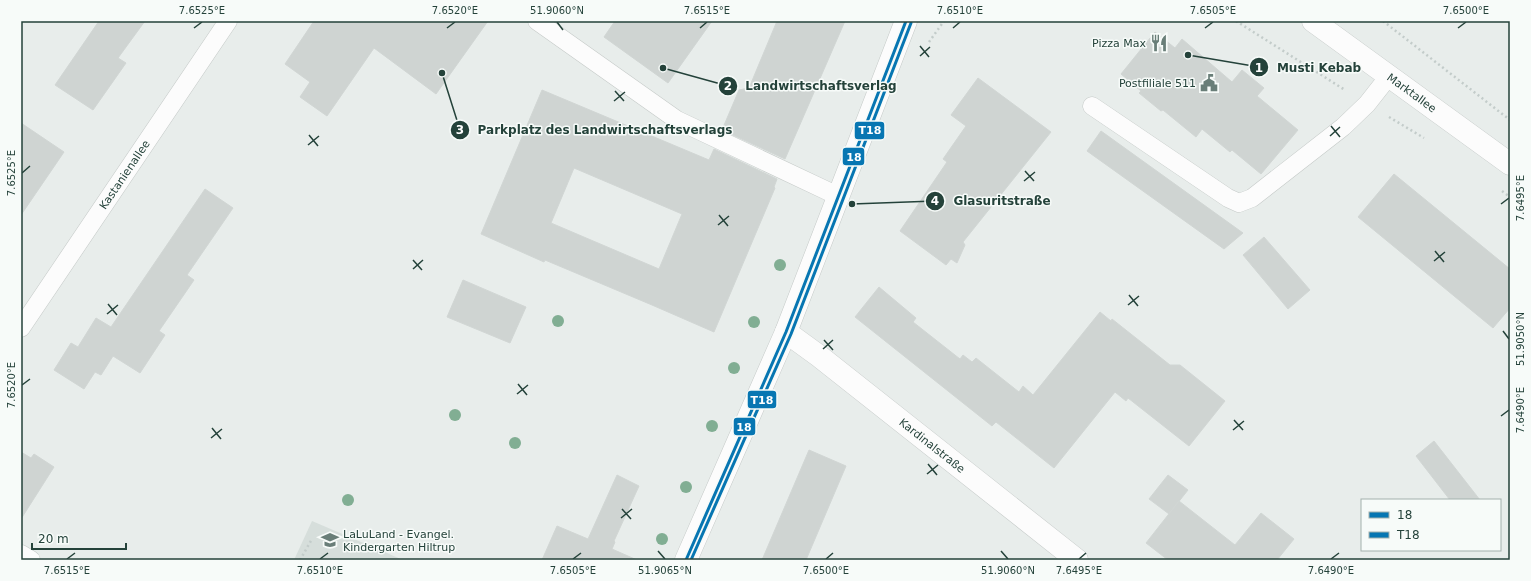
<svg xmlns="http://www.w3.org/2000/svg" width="1531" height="581" font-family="'DejaVu Sans',sans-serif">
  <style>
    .built { fill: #d6dedb }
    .building { fill: #cfd4d2; stroke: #d1d6d4; fill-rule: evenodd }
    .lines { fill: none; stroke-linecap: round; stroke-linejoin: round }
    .service-casing { stroke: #c5cac8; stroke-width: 19 }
    .minor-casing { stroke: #c5cac8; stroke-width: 23 }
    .tertiary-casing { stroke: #c5cac8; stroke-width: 23 }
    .path { stroke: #c3ccca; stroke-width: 2.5; stroke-dasharray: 2 3; stroke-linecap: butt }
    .service { stroke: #fcfcfc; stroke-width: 18 }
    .minor { stroke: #fcfcfc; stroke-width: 22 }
    .tertiary { stroke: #fcfcfc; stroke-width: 22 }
    .bus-1-casing { stroke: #f7fbf9; stroke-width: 6 }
    .bus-2-casing { stroke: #f7fbf9; stroke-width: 6 }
    .bus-1 { stroke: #0776b2; stroke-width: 3 }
    .bus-2 { stroke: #0776b2; stroke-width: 3 }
    .tree { fill: #81ae93 }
    .ticks { fill: none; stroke: #24423a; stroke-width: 1.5 }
    .labels { text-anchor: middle; stroke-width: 3; stroke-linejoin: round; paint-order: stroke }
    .poi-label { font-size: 11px; fill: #24423a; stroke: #f7fbf9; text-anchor: end }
    .street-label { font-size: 11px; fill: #24423a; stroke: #f7fbf9 }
    .leader { fill: none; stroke: #24423a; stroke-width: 1.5 }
    .callout-dot { fill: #24423a; stroke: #f7fbf9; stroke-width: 1.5 }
    .mark-label { font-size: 12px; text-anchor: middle; font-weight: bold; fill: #fff }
    .callout-label { font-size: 12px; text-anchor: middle; font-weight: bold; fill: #24423a; stroke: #f7fbf9; stroke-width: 3; stroke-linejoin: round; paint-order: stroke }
    .line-badge { stroke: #f7fbf9; stroke-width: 1.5 }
    .badge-label { font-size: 11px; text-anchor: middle; font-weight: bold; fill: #fff }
    .neatline { fill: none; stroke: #24423a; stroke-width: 1.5 }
    .ticks-label { font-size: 10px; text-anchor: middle; fill: #24423a }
  </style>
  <rect width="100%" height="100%" fill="#e8edeb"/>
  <path class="built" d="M 312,521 L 403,560 L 294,560 Z"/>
  <g class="building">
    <path d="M 99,21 L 145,21 L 118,58 L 126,63 L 93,110 L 55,85 Z"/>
    <path d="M 314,21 L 488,21 L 436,94 L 374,48 L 327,116 L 300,97 L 310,82 L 285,64 Z"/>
    <path d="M 615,21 L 712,21 L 668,83 L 604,37 Z"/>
    <path d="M 777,21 L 845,21 L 785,159 L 722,130 L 739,90 L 749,88 Z"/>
    <path d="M 1155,32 L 1175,48 L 1182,39 L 1232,82 L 1242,70 L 1264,88 L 1257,96 L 1298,130 L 1261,174 L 1232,150 L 1230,152 L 1202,129 L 1196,137 L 1163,110 L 1161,111 L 1139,93 L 1141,91 L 1121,74 Z"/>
    <path d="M 978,78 L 1051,132 L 963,242 L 965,245 L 957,263 L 951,259 L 946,265 L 900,231 L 947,162 L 943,159 L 966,126 L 951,115 Z"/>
    <path d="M 542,90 L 709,160 L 714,149 L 777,179 L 774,187 L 775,188 L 714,332 L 652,305 L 545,260 L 544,262 L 481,234 ZM 574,168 L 682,214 L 659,269 L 551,223 Z"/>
    <path d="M 21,123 L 64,152 L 21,215 Z"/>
    <path d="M 1101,131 L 1243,233 L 1224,249 L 1087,151 Z"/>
    <path d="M 1394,174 L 1510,269 L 1510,308 L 1493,328 L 1358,217 Z"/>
    <path d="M 205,189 L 233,208 L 187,275 L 194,280 L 159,331 L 165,335 L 140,373 L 113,356 L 101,375 L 95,372 L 84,389 L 54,370 L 71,343 L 78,347 L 96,318 L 111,327 Z"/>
    <path d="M 1264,237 L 1310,290 L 1288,309 L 1243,255 Z"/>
    <path d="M 463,280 L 526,307 L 510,343 L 447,317 Z"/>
    <path d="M 879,287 L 916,318 L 913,322 L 960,359 L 963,355 L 972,362 L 976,358 L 1019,392 L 1023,386 L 1033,395 L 1100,312 L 1111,321 L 1112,319 L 1170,365 L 1180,365 L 1225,401 L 1189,446 L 1128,398 L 1126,401 L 1115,392 L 1054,468 L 996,422 L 992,426 L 855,317 Z"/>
    <path d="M 1434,441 L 1480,500 L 1450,500 L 1416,456 Z"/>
    <path d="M 809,450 L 846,466 L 806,560 L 762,560 Z"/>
    <path d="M 21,452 L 31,458 L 34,454 L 54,467 L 21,519 Z"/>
    <path d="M 617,475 L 639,486 L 614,541 L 615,542 L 612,549 L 637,560 L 542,560 L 557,526 L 588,539 Z"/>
    <path d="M 1168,475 L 1188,490 L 1169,514 L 1149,499 Z"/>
    <path d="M 1179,501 L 1235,545 L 1261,513 L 1294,539 L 1277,560 L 1168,560 L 1146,543 Z"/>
  </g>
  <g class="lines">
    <g class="service-casing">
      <g id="service">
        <path d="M 537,21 L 677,120 L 838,196"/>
        <path d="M 1092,106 L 1228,198 L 1239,203 L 1252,198 L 1343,127 L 1367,104 L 1389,76"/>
        <path id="s1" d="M 21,328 L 228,21"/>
        <path d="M 21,554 L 31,560"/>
      </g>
    </g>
    <g class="minor-casing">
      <g id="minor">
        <path id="s2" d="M 786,332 L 819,356 L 1077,560"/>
      </g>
    </g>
    <g class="tertiary-casing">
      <g id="tertiary">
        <path id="s3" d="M 1313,21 L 1510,164"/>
        <path d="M 686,560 L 786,332 L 906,21"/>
      </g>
    </g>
    <g class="path">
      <path d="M 1236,21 L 1345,90"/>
      <path d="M 1383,21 L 1510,120"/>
      <path d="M 929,42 L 944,21"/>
      <path d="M 1389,117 L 1424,138"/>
      <path d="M 1502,191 L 1510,197"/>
      <path d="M 300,560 L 312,539"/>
    </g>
    <use href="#service" class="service"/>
    <use href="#minor" class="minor"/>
    <use href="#tertiary" class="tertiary"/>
    <g class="bus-1-casing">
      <path id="bus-1" d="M 686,560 L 786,332 L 906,21"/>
    </g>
    <g class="bus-2-casing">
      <path id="bus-2" d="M 691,560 L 791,334 L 911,23"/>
    </g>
    <use href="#bus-1" class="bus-1"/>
    <use href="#bus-2" class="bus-2"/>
  </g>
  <g class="tree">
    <circle cx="780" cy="265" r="6"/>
    <circle cx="558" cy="321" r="6"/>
    <circle cx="754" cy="322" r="6"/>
    <circle cx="734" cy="368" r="6"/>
    <circle cx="455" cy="415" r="6"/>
    <circle cx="712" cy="426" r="6"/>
    <circle cx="515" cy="443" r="6"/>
    <circle cx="686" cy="487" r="6"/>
    <circle cx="348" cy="500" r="6"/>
    <circle cx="662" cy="539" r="6"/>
  </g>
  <path class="ticks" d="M 557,22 L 563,30M 194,28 L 202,22M 447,28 L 455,22M 700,28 L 707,22M 953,28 L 960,22M 1205,28 L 1213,22M 1458,28 L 1466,22M 920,46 L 929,57M 920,56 L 930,47M 615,91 L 624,101M 614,101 L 625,92M 1331,126 L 1340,137M 309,135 L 318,146M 1330,136 L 1340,127M 308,145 L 319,136M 1025,171 L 1034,181M 22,173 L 30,166M 1024,181 L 1035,172M 1501,204 L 1509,198M 719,215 L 728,226M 718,225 L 729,216M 1435,251 L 1444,262M 413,260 L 422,270M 1434,261 L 1445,252M 413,269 L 423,260M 1129,295 L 1138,306M 108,304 L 117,315M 1128,305 L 1139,296M 107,314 L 118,305M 1503,331 L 1509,339M 824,340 L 833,350M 823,349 L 833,340M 518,384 L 527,395M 22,385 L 30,379M 517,394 L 528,385M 1501,416 L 1509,410M 1234,420 L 1243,430M 212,428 L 221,439M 1233,430 L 1244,421M 211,438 L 222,429M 928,464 L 937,475M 927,474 L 938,465M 622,509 L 631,519M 621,518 L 632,509M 658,551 L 665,559M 1001,551 L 1008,559M 67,559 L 75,553M 320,559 L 328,553M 573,559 L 581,553M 826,559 L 833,553M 1079,559 L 1086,553M 1331,559 L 1339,553"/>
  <defs>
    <g id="restaurant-bare" transform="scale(1.38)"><path d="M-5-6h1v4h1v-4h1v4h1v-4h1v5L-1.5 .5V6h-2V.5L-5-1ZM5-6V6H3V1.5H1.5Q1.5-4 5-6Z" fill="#697e78" stroke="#f7fbf9" stroke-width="2.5" paint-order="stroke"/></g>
    <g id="civic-bare" transform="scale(1.38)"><path d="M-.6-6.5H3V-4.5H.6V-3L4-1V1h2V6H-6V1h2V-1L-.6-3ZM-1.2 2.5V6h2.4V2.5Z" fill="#697e78" stroke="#f7fbf9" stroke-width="2.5" paint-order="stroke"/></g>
    <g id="school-bare" transform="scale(1.38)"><path d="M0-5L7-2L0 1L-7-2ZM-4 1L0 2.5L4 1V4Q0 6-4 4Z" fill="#697e78" stroke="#f7fbf9" stroke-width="2.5" paint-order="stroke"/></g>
  </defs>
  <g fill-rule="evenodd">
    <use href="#restaurant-bare" x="1159" y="43"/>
    <use href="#civic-bare" x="1209" y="83"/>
    <use href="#school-bare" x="330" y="540"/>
  </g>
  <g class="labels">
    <g class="poi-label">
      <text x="1146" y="47">Pizza Max</text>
      <text x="1196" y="87">Postfiliale 511</text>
      <text x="343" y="538" text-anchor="start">LaLuLand - Evangel.<tspan x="343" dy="13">Kindergarten Hiltrup</tspan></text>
    </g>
    <g class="street-label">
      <text dy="4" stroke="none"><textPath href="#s3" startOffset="122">Marktallee</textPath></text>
      <text dy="4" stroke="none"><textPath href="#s1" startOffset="185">Kastanienallee</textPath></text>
      <text dy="4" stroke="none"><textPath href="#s2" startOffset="185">Kardinalstraße</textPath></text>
    </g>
  </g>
  <path class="leader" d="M1188 55L1259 67M663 68L728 86M442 73L460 130M852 204L935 201"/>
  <g class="callout-dot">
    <circle cx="1188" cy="55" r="4"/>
    <circle cx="663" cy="68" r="4"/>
    <circle cx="442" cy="73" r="4"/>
    <circle cx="852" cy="204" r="4"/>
    <circle cx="1259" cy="67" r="10"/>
    <circle cx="728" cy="86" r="10"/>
    <circle cx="460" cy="130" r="10"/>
    <circle cx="935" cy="201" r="10"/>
  </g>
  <g class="mark-label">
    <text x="1259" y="72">1</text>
    <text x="728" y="90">2</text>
    <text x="460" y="134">3</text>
    <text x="935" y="205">4</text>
  </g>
  <g class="callout-label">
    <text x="1319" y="72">Musti Kebab</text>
    <text x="821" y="90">Landwirtschaftsverlag</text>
    <text x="605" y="134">Parkplatz des Landwirtschaftsverlags</text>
    <text x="1002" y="205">Glasuritstraße</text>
  </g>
  <g class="line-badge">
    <rect x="854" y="121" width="31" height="19" rx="4" fill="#0776b2"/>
    <rect x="842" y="147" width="23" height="19" rx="4" fill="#0776b2"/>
    <rect x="747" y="390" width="30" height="19" rx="4" fill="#0776b2"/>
    <rect x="733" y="417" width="23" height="19" rx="4" fill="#0776b2"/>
  </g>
  <g class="badge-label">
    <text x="870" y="134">T18</text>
    <text x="854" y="161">18</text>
    <text x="762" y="404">T18</text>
    <text x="744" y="431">18</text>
  </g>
  <rect width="1531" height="581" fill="none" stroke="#f7fbf9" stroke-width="44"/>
  <rect x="1361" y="499" width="140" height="52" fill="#f7fbf9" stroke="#a3b1ad"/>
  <rect x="1369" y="512" width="20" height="6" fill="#0776b2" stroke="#a3b1ad"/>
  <text x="1397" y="519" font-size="12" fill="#24423a">18</text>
  <rect x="1369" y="532" width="20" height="6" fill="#0776b2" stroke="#a3b1ad"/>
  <text x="1397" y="539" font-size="12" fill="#24423a">T18</text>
  <path d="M32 543v6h94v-6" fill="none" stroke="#24423a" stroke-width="2"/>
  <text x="38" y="543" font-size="12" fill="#24423a" stroke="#f7fbf9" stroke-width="3" paint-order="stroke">20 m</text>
  <rect x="22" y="22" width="1487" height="537" class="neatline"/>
  <g class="ticks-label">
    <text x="202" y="14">7.6525°E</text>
    <text x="455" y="14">7.6520°E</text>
    <text x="557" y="14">51.9060°N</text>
    <text x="707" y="14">7.6515°E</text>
    <text x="960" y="14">7.6510°E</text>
    <text x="1213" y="14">7.6505°E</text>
    <text x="1466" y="14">7.6500°E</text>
    <text transform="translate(11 173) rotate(-90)" y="4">7.6525°E</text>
    <text transform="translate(1520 198) rotate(-90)" y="4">7.6495°E</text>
    <text transform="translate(1520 339) rotate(-90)" y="4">51.9050°N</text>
    <text transform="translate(11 385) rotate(-90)" y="4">7.6520°E</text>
    <text transform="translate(1520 410) rotate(-90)" y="4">7.6490°E</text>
    <text x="67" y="574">7.6515°E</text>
    <text x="320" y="574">7.6510°E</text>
    <text x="573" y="574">7.6505°E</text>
    <text x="665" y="574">51.9065°N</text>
    <text x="826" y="574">7.6500°E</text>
    <text x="1008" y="574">51.9060°N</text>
    <text x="1079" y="574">7.6495°E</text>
    <text x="1331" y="574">7.6490°E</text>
  </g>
</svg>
